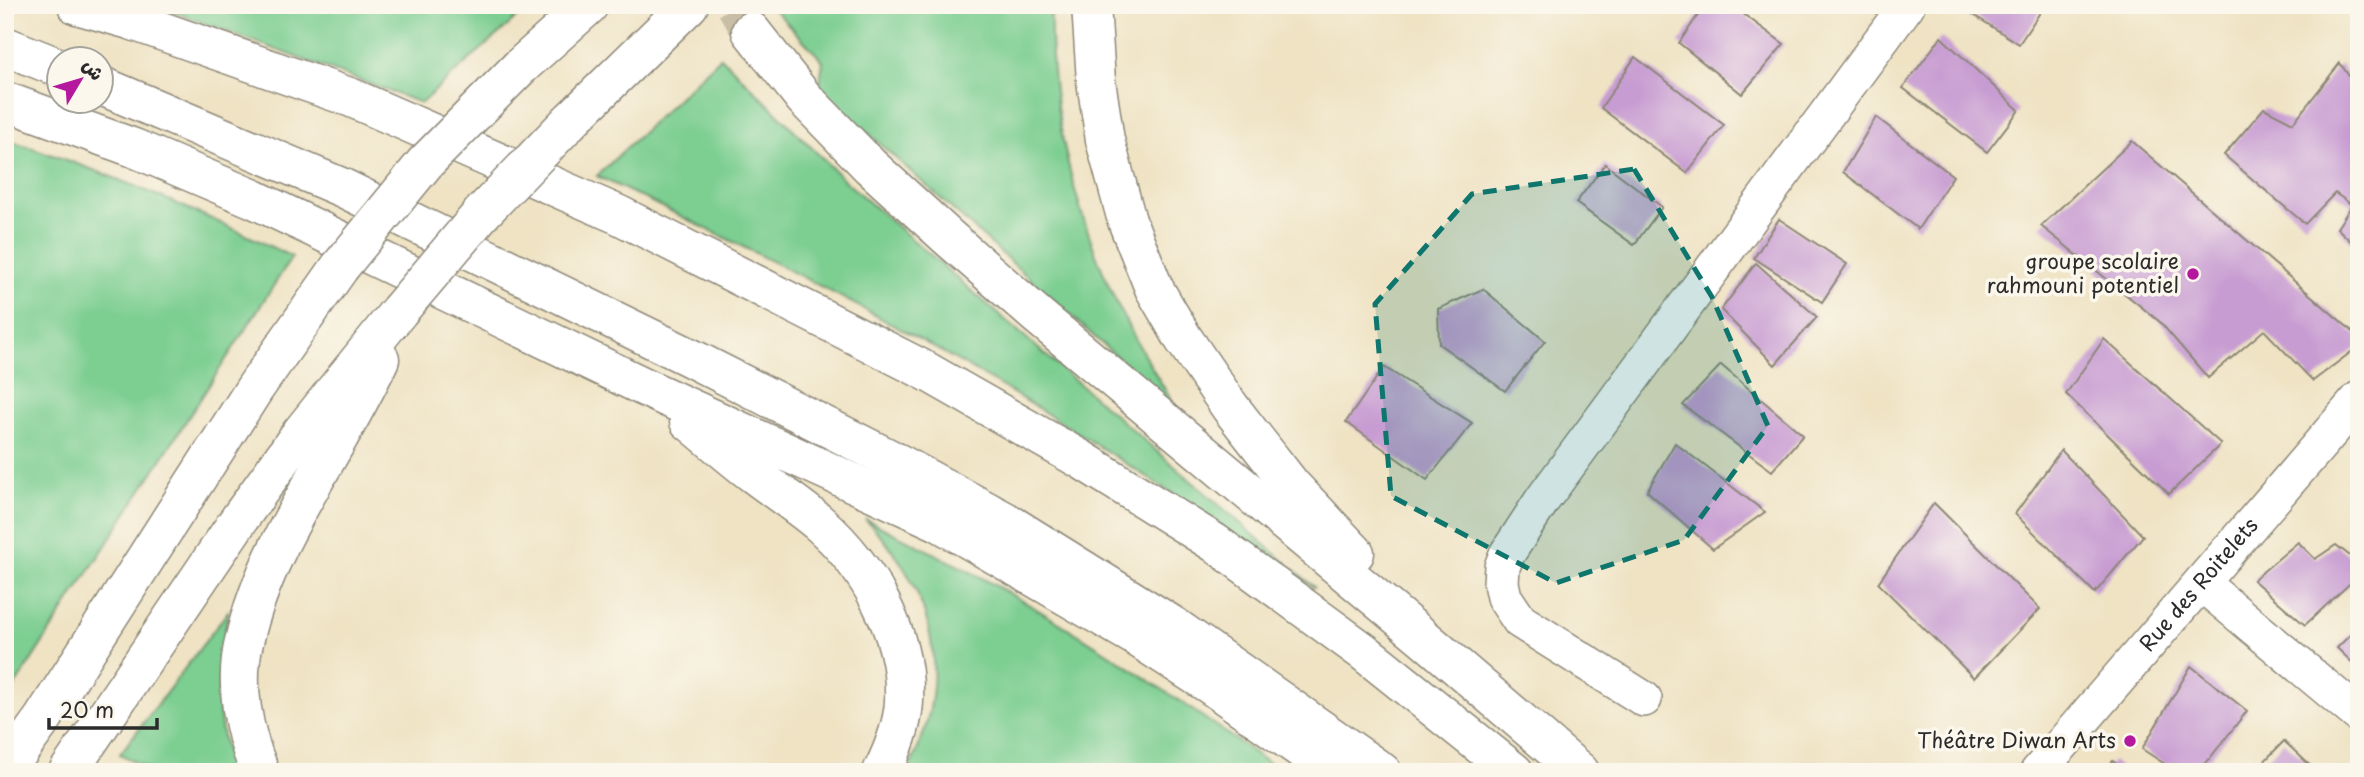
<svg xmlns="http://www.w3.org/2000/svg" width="2364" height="777" font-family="'Playpen Sans','Playpen Sans Arabic',sans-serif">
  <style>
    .green { fill: #7bce91; stroke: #537c5e; stroke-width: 2 }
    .building { fill: #c79cd2 }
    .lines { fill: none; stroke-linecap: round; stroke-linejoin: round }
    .trunk-tunnel { stroke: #c8bea5; stroke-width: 38; stroke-dasharray: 38 19; stroke-linecap: butt }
    .minor-casing { stroke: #8d8778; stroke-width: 38 }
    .trunk-casing { stroke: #8d8778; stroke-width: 41 }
    .minor { stroke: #fff; stroke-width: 35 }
    .trunk { stroke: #fff; stroke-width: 38 }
    .trunk-bridge-casing { stroke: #8d8778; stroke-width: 41; stroke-linecap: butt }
    .trunk-bridge { stroke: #fff; stroke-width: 38 }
    .marked { fill: #0f766e; fill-opacity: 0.2; stroke: #0f766e; stroke-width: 5; stroke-dasharray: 14 9; stroke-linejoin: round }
    .poi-dot { fill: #b5179e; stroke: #fbf7ec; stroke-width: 2.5 }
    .labels { text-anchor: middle; stroke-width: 7; stroke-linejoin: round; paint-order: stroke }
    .poi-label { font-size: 21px; fill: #2b2b2b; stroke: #fbf7ec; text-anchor: end }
    .street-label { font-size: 21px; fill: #2b2b2b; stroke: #fbf7ec }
  </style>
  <rect width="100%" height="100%" fill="#fbf7ec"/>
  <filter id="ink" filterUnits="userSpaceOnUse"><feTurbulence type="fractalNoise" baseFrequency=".0143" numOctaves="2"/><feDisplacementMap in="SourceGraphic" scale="14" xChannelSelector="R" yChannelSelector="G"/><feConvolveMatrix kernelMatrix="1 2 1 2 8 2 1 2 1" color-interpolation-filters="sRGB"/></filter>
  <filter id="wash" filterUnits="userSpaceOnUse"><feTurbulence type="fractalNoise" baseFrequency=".00686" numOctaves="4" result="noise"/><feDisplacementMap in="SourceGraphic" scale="28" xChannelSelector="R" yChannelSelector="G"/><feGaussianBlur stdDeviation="1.57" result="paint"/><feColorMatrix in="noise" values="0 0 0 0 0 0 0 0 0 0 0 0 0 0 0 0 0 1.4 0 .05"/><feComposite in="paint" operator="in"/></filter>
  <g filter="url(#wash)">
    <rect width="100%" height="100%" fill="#efe3c4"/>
    <g class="green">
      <path d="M 155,5 L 531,5 L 421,103 Z"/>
      <path d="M 770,5 L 1051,5 C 1048,109 1075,215 1119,308 C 1137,345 1159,380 1180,414 L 819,89 L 823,61 Z"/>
      <path d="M 721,57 L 846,182 L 1315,588 C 1200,512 1085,434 965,365 C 845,296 722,235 597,176 Z"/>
      <path d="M 5,139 C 105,171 199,211 292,257 L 5,701 Z"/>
      <path d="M 865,519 C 903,538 942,557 980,577 C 1085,634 1184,703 1281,772 L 907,772 C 955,682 936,589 865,519 Z"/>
      <path d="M 229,610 C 218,665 212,718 233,772 L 154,772 L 120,754 Z"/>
    </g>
    <g id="blocks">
      <g class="building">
        <path d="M 1705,5 L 1731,5 L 1784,44 L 1742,94 L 1679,43 Z"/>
        <path d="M 1958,5 L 2045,5 L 2019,44 Z"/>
        <path d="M 1941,37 L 2019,110 L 1987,152 L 1903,88 Z"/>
        <path d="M 1635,57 L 1724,125 L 1687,173 L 1601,108 Z"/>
        <path d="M 2340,63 L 2359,91 L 2359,249 L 2337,228 L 2352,205 L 2335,193 L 2305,224 L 2224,155 L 2264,108 L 2293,123 Z"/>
        <path d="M 1876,117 L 1953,176 L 1918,229 L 1843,172 Z"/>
        <path d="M 2132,141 L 2359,337 L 2359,346 L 2313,381 L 2264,330 L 2208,378 L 2160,322 L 2041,226 Z"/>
        <path d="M 1605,164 L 1662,207 L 1634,245 L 1576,203 Z"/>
        <path d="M 1779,219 L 1847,264 L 1822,302 L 1754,258 Z"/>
        <path d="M 1756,263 L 1817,317 L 1775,365 L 1721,310 Z"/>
        <path d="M 1483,289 L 1545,341 L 1505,391 L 1439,344 L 1438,309 Z"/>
        <path d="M 2104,339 L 2221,444 L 2169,494 L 2066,394 Z"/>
        <path d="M 1721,365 L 1803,435 L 1772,471 L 1683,405 Z"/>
        <path d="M 1384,367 L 1472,423 L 1427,480 L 1346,422 Z"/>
        <path d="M 1675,443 L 1765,512 L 1713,549 L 1647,491 Z"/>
        <path d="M 2061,450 L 2143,536 L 2095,593 L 2015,514 Z"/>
        <path d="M 1934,503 L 2040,609 L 1974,678 L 1878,583 Z"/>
        <path d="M 2298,542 L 2315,559 L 2336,545 L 2359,563 L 2359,575 L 2305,625 L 2253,580 Z"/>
        <path d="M 2359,626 L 2359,669 L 2337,648 Z"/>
        <path d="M 2191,666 L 2247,711 L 2199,772 L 2177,772 L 2142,749 Z"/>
        <path d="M 2284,741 L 2317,772 L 2254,772 Z"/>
        <path d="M 2113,761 L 2125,772 L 2102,772 Z"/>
      </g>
    </g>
  </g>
  <g filter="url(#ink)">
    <use href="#blocks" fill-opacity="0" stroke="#8d8778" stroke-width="2"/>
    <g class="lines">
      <path class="trunk-tunnel" d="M 735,5 L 751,31"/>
      <g class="minor-casing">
        <g id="minor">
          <path d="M 2201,583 L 2359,715"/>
          <path d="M 1644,699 L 1520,621 L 1504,597 L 1501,583 L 1502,567 L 1507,554 L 1543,499 L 1907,5"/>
          <path id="s1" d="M 2038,772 L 2359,399"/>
        </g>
      </g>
      <g class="trunk-casing">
        <g id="trunk">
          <path d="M 77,5 L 130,20 L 352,98 L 619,215 L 926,371 L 1082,460 L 1215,543 L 1364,652 L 1514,772"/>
          <path d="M 1091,5 L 1096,81 L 1105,140 L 1127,221 L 1154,288 L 1183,338 L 1230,407 L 1291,485 L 1355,553"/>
          <path d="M 751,31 L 804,98 L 870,166 L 949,238 L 1038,316 L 1425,639 L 1580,772"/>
          <path d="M 5,46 L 60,68"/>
          <path d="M 520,67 L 589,5"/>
          <path d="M 102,86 L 343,188 L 689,357 L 900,464 L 1005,521 L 1175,627 L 1382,772"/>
          <path d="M 5,101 L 134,148 L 254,199 L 655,392 L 939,522 L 1135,636 L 1209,684 L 1334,772"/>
          <path d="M 570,121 L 689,5"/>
          <path d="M 689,421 C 711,439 732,458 755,475 C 776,491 799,506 819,523 C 868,566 907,634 904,701 C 903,725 893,750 882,772"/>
          <path d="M 5,771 L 42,720 L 255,388 L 340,267"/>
          <path d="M 68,772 L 240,518 L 301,433 L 399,311"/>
          <path d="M 260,772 C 243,732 234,684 244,642 C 266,541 338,452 380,359"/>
        </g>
      </g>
      <use href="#minor" class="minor"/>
      <use href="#trunk" class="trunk"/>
      <g class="trunk-bridge-casing">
        <g id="trunk-bridge">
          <path d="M 340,267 L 425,163 L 520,67"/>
          <path d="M 399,311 L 481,214 L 570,121"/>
        </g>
      </g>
      <use href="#trunk-bridge" class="trunk-bridge"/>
    </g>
  </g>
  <path class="marked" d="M 1634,169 L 1712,297 L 1768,426 L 1684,540 L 1556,583 L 1391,496 L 1375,304 L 1472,194 Z"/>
  <g class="poi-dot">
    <circle cx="2193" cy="274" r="7"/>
    <circle cx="2130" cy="741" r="7"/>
  </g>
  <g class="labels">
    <g class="poi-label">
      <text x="2179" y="269">groupe scolaire<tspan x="2179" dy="24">rahmouni potentiel</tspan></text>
      <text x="2116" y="748">Théâtre Diwan Arts</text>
    </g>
    <g class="street-label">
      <text dy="7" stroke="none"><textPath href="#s1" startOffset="247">Rue des Roitelets</textPath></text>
    </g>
  </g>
  <rect width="2364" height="777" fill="none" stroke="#fbf7ec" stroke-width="28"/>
  <g transform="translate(80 80) rotate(52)"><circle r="33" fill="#fbf7ec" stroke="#a8a59f" stroke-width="2"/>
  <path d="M0-5L12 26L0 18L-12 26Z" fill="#b5179e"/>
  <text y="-10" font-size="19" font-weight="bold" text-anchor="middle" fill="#2b2b2b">ش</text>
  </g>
  <path d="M49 718v10h108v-10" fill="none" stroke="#2b2b2b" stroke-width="3.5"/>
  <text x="60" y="718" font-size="21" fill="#2b2b2b" stroke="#fbf7ec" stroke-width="5" paint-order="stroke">20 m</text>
</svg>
